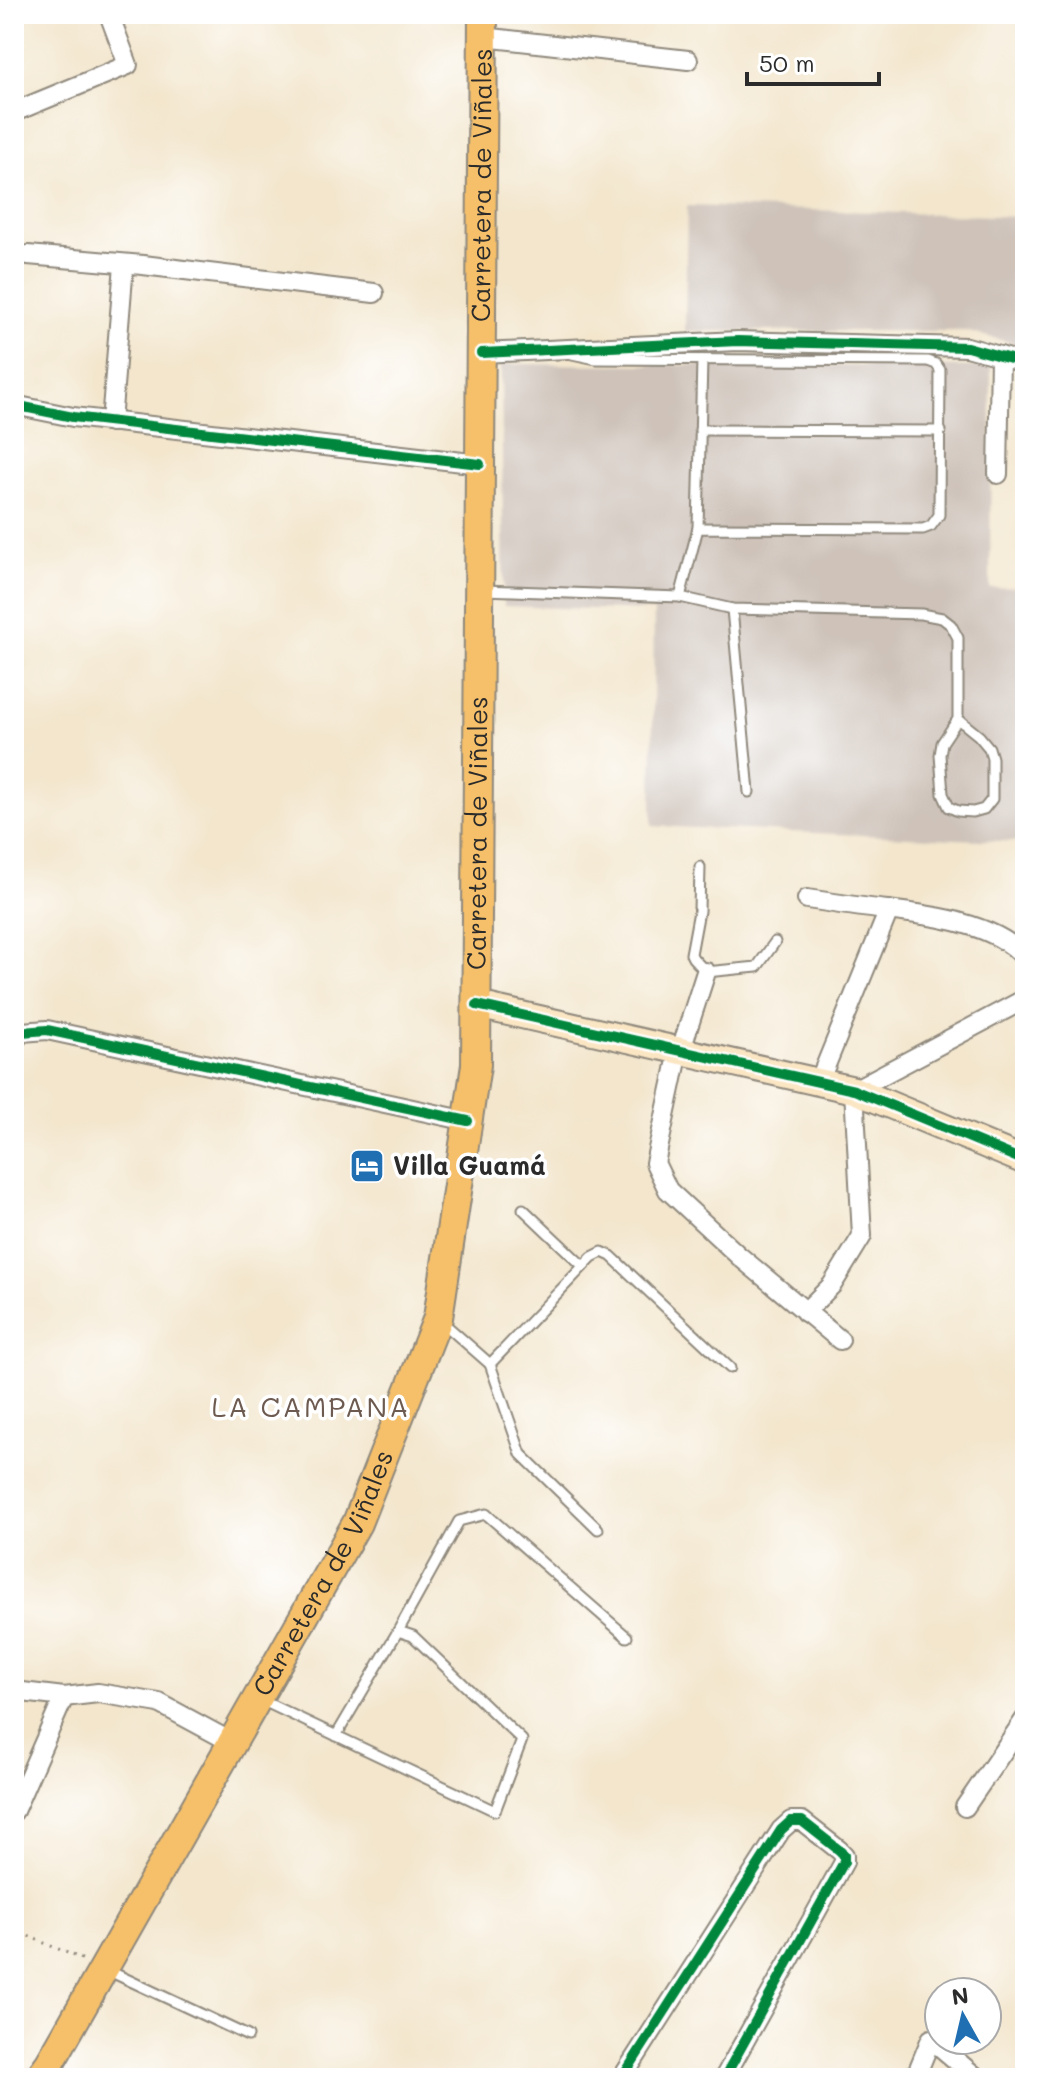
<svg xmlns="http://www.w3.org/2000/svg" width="1039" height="2092" font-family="Mali,sans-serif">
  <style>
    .industrial { fill: #cec2b9 }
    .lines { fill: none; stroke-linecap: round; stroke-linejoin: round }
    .lane-casing { stroke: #8f887c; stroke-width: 13 }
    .street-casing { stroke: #8f887c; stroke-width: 22 }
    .secondary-casing { stroke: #8f887c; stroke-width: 30 }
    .primary-casing { stroke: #8f887c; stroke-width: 32 }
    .path { stroke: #8f887c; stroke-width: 3; stroke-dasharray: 2 6; stroke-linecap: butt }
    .lane { stroke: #fff; stroke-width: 9 }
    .street { stroke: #fff; stroke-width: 18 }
    .secondary { stroke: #fbe6c4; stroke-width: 26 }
    .primary { stroke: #f6c06b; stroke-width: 28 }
    .cycleway-casing { stroke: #fff; stroke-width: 15 }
    .cycleway { stroke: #00873e; stroke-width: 10 }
    .labels { text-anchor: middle; stroke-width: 7; stroke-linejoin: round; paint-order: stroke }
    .street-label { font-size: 26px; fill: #2b2b2b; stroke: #fff }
    .poi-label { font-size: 26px; font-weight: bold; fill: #2b2b2b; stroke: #fff; text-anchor: start }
    .neighbourhood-label { font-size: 28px; letter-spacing: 2px; fill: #6d5a50; stroke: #fff }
  </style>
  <rect width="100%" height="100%" fill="#fff"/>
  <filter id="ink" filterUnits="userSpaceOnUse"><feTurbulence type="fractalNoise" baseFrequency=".0125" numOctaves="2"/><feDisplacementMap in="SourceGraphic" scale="16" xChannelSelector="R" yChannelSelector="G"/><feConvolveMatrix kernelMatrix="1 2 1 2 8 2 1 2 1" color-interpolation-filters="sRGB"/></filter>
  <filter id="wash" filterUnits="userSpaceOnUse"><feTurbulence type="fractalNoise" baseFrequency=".006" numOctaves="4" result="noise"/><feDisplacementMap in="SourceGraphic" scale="32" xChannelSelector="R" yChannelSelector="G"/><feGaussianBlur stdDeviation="1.8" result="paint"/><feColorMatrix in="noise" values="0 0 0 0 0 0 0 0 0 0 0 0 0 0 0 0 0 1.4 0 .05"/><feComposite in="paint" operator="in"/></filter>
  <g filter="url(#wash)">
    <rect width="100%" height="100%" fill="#f3e6cd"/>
    <g class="industrial">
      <path d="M 687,206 L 1025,217 L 1025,346 L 965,331 L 685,331 Z"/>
      <path d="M 501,364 L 991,367 L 990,588 L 1025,587 L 1025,842 L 652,826 L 654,611 L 504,606 Z"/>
    </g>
  </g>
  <g filter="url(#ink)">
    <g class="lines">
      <g class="lane-casing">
        <g id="lane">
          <path d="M 572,354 L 596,359 L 928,361 L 936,364 L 940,370 L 939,515 L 931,526 L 923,529 L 698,528 L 680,597"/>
          <path d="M 700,430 L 941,431"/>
          <path d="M 698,528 L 702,360"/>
          <path d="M 483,590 L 680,597 L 732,609 L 921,614 L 942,618 L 951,625 L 958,638 L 958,719 L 942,743 L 940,755 L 943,794 L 949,807 L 958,811 L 973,812 L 984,809 L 992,799 L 992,758 L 989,748 L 979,736 L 958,719"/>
          <path d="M 732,609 L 749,792"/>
          <path d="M 700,867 L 699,911 L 691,954 L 693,958 L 706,972 L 757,967 L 775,942"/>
          <path d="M 523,1209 L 583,1266"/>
          <path d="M 440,1320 L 490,1364 L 592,1257 L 602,1252 L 611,1256 L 730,1368"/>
          <path d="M 490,1364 L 521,1454 L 598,1529"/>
          <path d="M 398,1631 L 459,1521 L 486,1514 L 627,1637"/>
          <path d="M 261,1700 L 495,1811 L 522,1740 L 413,1636 L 398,1631 L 336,1736"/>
          <path d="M 107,1970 L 248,2036"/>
        </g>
      </g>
      <g class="street-casing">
        <g id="street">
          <path d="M 483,37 L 688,60"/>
          <path d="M 14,112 L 128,65 L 109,14"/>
          <path d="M 28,255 L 143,265 L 374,293"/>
          <path d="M 481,353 L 738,341 L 967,347 L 1025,363"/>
          <path d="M 14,405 L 73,417 L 480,464"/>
          <path d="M 111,422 L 124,265"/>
          <path d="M 998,474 L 1000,356"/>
          <path d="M 807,899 C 833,903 860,907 887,910 C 929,915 997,923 1025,958"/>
          <path d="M 706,972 L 676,1065 L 655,1163 L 668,1190 L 739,1256 L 840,1340"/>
          <path d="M 14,1041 L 22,1032 L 47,1030 L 468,1121"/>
          <path d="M 819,1082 L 889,910"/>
          <path d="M 805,1312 L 832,1285 L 862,1236 L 854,1090 L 1025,999"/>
          <path d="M 14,1691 L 64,1697 L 98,1693 L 159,1703 L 233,1743"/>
          <path d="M 965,1807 L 1025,1719"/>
          <path d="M 14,1811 L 64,1697"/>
          <path d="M 622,2078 L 781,1830 L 791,1821 L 802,1821 L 839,1850 L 844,1855 L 844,1862 L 724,2078"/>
          <path d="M 915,2078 L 931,2039 L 977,2078"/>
        </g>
      </g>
      <g class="secondary-casing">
        <path id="secondary" d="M 477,1005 L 854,1090 L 1025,1161"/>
      </g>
      <g class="primary-casing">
        <g id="primary">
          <path id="s1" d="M 39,2078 L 50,2063 L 357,1523 L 438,1318 L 476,1065 L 483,14"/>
        </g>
      </g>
      <path class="path" d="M 14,1930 L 84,1960"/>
      <use href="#lane" class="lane"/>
      <use href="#street" class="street"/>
      <use href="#secondary" class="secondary"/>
      <use href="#primary" class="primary"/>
      <g class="cycleway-casing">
        <g id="cycleway">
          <path d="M 481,353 L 738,341 L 967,347 L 1025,363"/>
          <path d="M 14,405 L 73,417 L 480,464"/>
          <path d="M 477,1005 L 854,1090 L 1025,1161"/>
          <path d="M 14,1041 L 22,1032 L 47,1030 L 468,1121"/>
          <path d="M 622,2078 L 781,1830 L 791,1821 L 802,1821 L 839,1850 L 844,1855 L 844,1862 L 724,2078"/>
        </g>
      </g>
      <use href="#cycleway" class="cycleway"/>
    </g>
  </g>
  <defs>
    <g id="hotel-square" transform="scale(1.8)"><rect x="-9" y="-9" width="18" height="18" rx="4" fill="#1f6fb2" stroke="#fff"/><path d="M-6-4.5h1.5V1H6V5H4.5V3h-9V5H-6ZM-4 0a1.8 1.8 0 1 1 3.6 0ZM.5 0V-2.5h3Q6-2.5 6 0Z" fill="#fff"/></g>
  </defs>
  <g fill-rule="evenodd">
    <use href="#hotel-square" x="367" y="1166"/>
  </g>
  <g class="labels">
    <g class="street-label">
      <text dy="9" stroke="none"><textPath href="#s1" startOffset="1996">Carretera de Viñales</textPath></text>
      <text dy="9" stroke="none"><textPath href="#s1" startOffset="1348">Carretera de Viñales</textPath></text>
      <text dy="9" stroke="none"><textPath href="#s1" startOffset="580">Carretera de Viñales</textPath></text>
    </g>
    <g class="poi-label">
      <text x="393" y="1175">Villa Guamá</text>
    </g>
    <g class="neighbourhood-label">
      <text x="311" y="1417">LA CAMPANA</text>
    </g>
  </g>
  <rect width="1039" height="2092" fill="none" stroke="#fff" stroke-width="48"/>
  <g transform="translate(963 2016) rotate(352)"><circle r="38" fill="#ffffff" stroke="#aaaaaa" stroke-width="2"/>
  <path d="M0-6L14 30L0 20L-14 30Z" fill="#1f6fb2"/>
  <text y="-12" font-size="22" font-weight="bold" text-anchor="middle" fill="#2b2b2b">N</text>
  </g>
  <path d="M747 72v12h132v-12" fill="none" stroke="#2b2b2b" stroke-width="4"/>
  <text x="759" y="72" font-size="24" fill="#2b2b2b" stroke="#ffffff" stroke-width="6" paint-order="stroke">50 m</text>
</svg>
